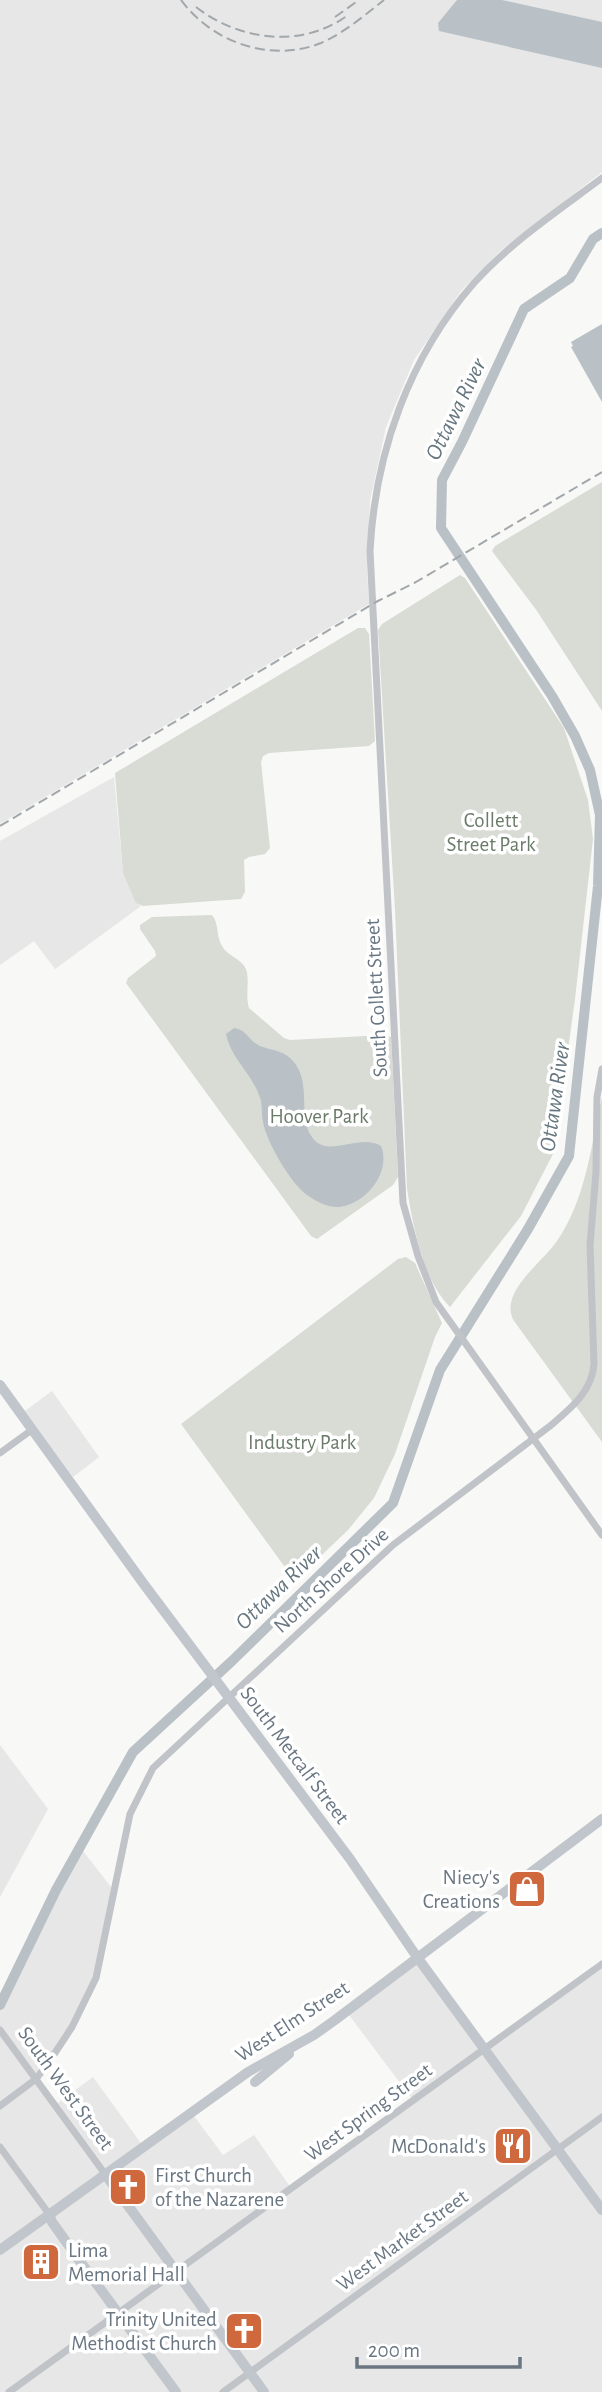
<svg xmlns="http://www.w3.org/2000/svg" width="602" height="2392" font-family="'Alegreya Sans',sans-serif">
  <style>
    .built { fill: #e6e7e6 }
    .green { fill: #d8dcd5 }
    .water { fill: #b9c1c6 }
    .lines { fill: none; stroke-linecap: round; stroke-linejoin: round }
    .river { stroke: #b9c1c6; stroke-width: 10 }
    .minor { stroke: #c0c3c7; stroke-width: 7 }
    .major { stroke: #c0c6cb; stroke-width: 10 }
    .rail { stroke: #a2a7ac; stroke-width: 2; stroke-dasharray: 10 5; stroke-linecap: butt }
    .labels { text-anchor: middle; stroke-width: 7; stroke-linejoin: round; paint-order: stroke }
    .park-label { font-size: 21px; fill: #6b7b69; stroke: #fff }
    .street-label { font-size: 21px; fill: #6a7783; stroke: #fff }
    .poi-label { font-size: 21px; fill: #6a7783; stroke: #fff; text-anchor: end }
    .water-label { font-size: 23px; font-style: italic; fill: #67777f; stroke: #fff }
  </style>
  <rect width="100%" height="100%" fill="#f8f8f6"/>
  <g class="built">
    <path d="M 0,0 L 602,0 L 602,172 L 499,252 L 461,291 L 414,360 L 386,427 L 370,501 L 367,571 L 369,604 L 0,824 Z"/>
    <path d="M 114,777 L 123,873 L 139,905 L 141,906 L 55,969 L 34,941 L 0,965 L 0,841 Z"/>
    <path d="M 52,1391 L 99,1457 L 73,1477 L 25,1411 Z"/>
    <path d="M 0,1745 L 48,1809 L 0,1897 Z"/>
    <path d="M 80,1847 L 114,1891 L 101,1955 L 81,2010 L 36,2079 L 55,2105 L 93,2077 L 143,2146 L 191,2112 L 223,2155 L 254,2135 L 291,2188 L 413,2100 L 346,2011 L 417,1957 L 484,2049 L 602,1964 L 602,2392 L 0,2392 L 0,2005 L 56,1890 Z"/>
  </g>
  <g class="green">
    <path d="M 602,482 L 602,711 L 537,611 L 492,551 L 495,546 Z"/>
    <path d="M 460,575 L 465,578 L 564,728 L 588,800 L 593,839 L 575,999 L 554,1152 L 521,1216 L 450,1307 C 423,1281 413,1225 407,1189 L 395,910 L 378,630 L 382,624 Z"/>
    <path d="M 358,628 L 365,628 L 369,634 L 375,741 L 369,746 L 269,753 L 263,756 L 261,762 L 270,848 L 265,854 L 249,857 L 244,860 L 245,892 L 241,899 L 143,906 L 136,903 L 123,873 L 115,773 Z"/>
    <path d="M 212,915 C 219,923 216,936 222,946 C 227,956 241,958 246,969 C 250,981 245,995 249,1008 L 284,1038 L 290,1040 L 385,1035 L 391,1037 L 398,1177 L 393,1185 L 317,1239 L 311,1236 L 126,983 L 128,978 L 156,956 L 155,951 L 140,929 L 140,925 L 152,917 Z"/>
    <path d="M 602,1097 L 602,1442 L 514,1321 C 498,1293 541,1264 557,1241 C 586,1199 591,1146 602,1097 Z"/>
    <path d="M 406,1257 L 415,1263 L 442,1323 L 435,1337 L 395,1454 L 374,1498 L 348,1530 L 306,1570 L 292,1577 L 181,1424 L 398,1259 Z"/>
  </g>
  <g class="water">
    <path d="M 457,0 L 502,0 L 602,22 L 602,68 L 439,31 L 438,23 Z"/>
    <path d="M 602,324 L 602,402 L 571,347 L 573,346 L 571,342 Z"/>
    <path d="M 234,1028 C 246,1029 249,1041 260,1046 C 270,1050 281,1050 290,1058 C 316,1081 293,1124 318,1143 C 333,1154 362,1134 381,1146 C 392,1173 364,1206 337,1207 C 326,1207 316,1201 307,1195 C 291,1184 266,1141 263,1122 C 261,1113 263,1103 259,1095 C 251,1073 231,1058 226,1034 Z"/>
  </g>
  <g class="lines">
    <path class="river" d="M 0,2005 L 56,1890 L 133,1752 L 232,1661 L 393,1503 L 440,1370 L 528,1229 L 569,1156 L 598,886 L 600,815 L 590,770 L 575,736 L 552,696 L 441,528 L 442,480 L 462,442 L 524,309 L 570,278 L 593,239 L 602,233"/>
    <g class="minor">
      <path d="M 602,178 C 558,211 511,242 474,283 C 409,357 375,453 370,551 L 403,1203 L 418,1256 L 436,1302 L 602,1535"/>
      <path d="M 0,1453 L 33,1429"/>
      <path d="M 0,2030 L 105,2174"/>
      <path d="M 0,2106 L 36,2079 L 51,2059 L 72,2027 L 96,1978 L 130,1814 L 153,1768 L 393,1545 L 550,1426 C 570,1409 592,1392 594,1364 L 590,1245 L 596,1172 L 597,1097 L 602,1069"/>
      <path d="M 0,2147 L 49,2214"/>
      <path d="M 9,2392 L 602,1964"/>
      <path d="M 223,2392 L 602,2117"/>
    </g>
    <g class="major">
      <path d="M 0,1385 L 143,1583 L 350,1859 L 417,1957 L 602,2210"/>
      <path d="M 255,2082 L 289,2054"/>
      <path d="M 105,2174 L 264,2392"/>
      <path d="M 49,2214 L 52,2222 L 82,2264 L 176,2392"/>
      <path d="M 0,2250 L 248,2072 L 314,2035 L 335,2020 L 602,1819"/>
    </g>
    <g class="rail">
      <path d="M 181,0 C 213,43 271,63 321,43 C 344,33 365,15 384,0"/>
      <path d="M 196,7 C 240,41 302,49 348,15"/>
      <path d="M 335,17 L 359,0"/>
      <path d="M 0,826 L 376,602 L 416,582 L 602,472"/>
    </g>
  </g>
  <defs>
    <g id="shop-square" transform="scale(2.0125)"><rect x="-9" y="-9" width="18" height="18" rx="4" fill="#d0683e" stroke="#fff"/><path d="M-5-2.5h2.3a2.7 3.5 0 0 1 5.4 0H5L5.5 6h-11ZM-1.5-2.5h3a1.5 2.3 0 0 0-3 0Z" fill="#fff"/></g>
    <g id="restaurant-square" transform="scale(2.0125)"><rect x="-9" y="-9" width="18" height="18" rx="4" fill="#d0683e" stroke="#fff"/><path d="M-5-6h1v4h1v-4h1v4h1v-4h1v5L-1.5 .5V6h-2V.5L-5-1ZM5-6V6H3V1.5H1.5Q1.5-4 5-6Z" fill="#fff"/></g>
    <g id="church-square" transform="scale(2.0125)"><rect x="-9" y="-9" width="18" height="18" rx="4" fill="#d0683e" stroke="#fff"/><path d="M-1.2-6h2.4v3.5h3.3v2.4h-3.3V6h-2.4V-.1h-3.3v-2.4h3.3Z" fill="#fff"/></g>
    <g id="building-square" transform="scale(2.0125)"><rect x="-9" y="-9" width="18" height="18" rx="4" fill="#d0683e" stroke="#fff"/><path d="M-4-6H4V6H1V3H-1V6H-4ZM-2.5-4.3h1.7v1.8h-1.7ZM.8-4.3h1.7v1.8H.8ZM-2.5-1h1.7V.8h-1.7ZM.8-1h1.7V.8H.8Z" fill="#fff"/></g>
  </defs>
  <g fill-rule="evenodd">
    <use href="#shop-square" x="527" y="1889"/>
    <use href="#restaurant-square" x="513" y="2146"/>
    <use href="#church-square" x="128" y="2187"/>
    <use href="#building-square" x="41" y="2262"/>
    <use href="#church-square" x="244" y="2331"/>
  </g>
  <g class="labels">
    <g class="park-label">
      <text x="491" y="827">Collett<tspan x="491" dy="24">Street Park</tspan></text>
      <text x="319" y="1123">Hoover Park</text>
      <text x="302" y="1449">Industry Park</text>
    </g>
    <g class="street-label">
      <text transform="translate(376 998) rotate(-93)" y="7">South Collett Street</text>
      <text transform="translate(331 1580) rotate(-42)" y="7">North Shore Drive</text>
      <text transform="translate(295 1755) rotate(53)" y="7">South Metcalf Street</text>
      <text transform="translate(292 2021) rotate(-33)" y="7">West Elm Street</text>
      <text transform="translate(66 2088) rotate(54)" y="7">South West Street</text>
      <text transform="translate(368 2112) rotate(-36)" y="7">West Spring Street</text>
      <text transform="translate(402 2240) rotate(-36)" y="7">West Market Street</text>
    </g>
    <g class="poi-label">
      <text x="500" y="1884">Niecy's<tspan x="500" dy="24">Creations</tspan></text>
      <text x="486" y="2153">McDonald's</text>
      <text x="155" y="2182" text-anchor="start">First Church<tspan x="155" dy="24">of the Nazarene</tspan></text>
      <text x="68" y="2257" text-anchor="start">Lima<tspan x="68" dy="24">Memorial Hall</tspan></text>
      <text x="217" y="2326">Trinity United<tspan x="217" dy="24">Methodist Church</tspan></text>
    </g>
    <g class="water-label">
      <text transform="translate(455 409) rotate(-64)" y="8">Ottawa River</text>
      <text transform="translate(554 1097) rotate(-82)" y="8">Ottawa River</text>
      <text transform="translate(278 1587) rotate(-44)" y="8">Ottawa River</text>
    </g>
  </g>
  <path d="M357 2357v10h163v-10" fill="none" stroke="#6a7783" stroke-width="3.5"/>
  <text x="368" y="2357" font-size="21" fill="#6a7783" stroke="#ffffff" stroke-width="5" paint-order="stroke">200 m</text>
</svg>
